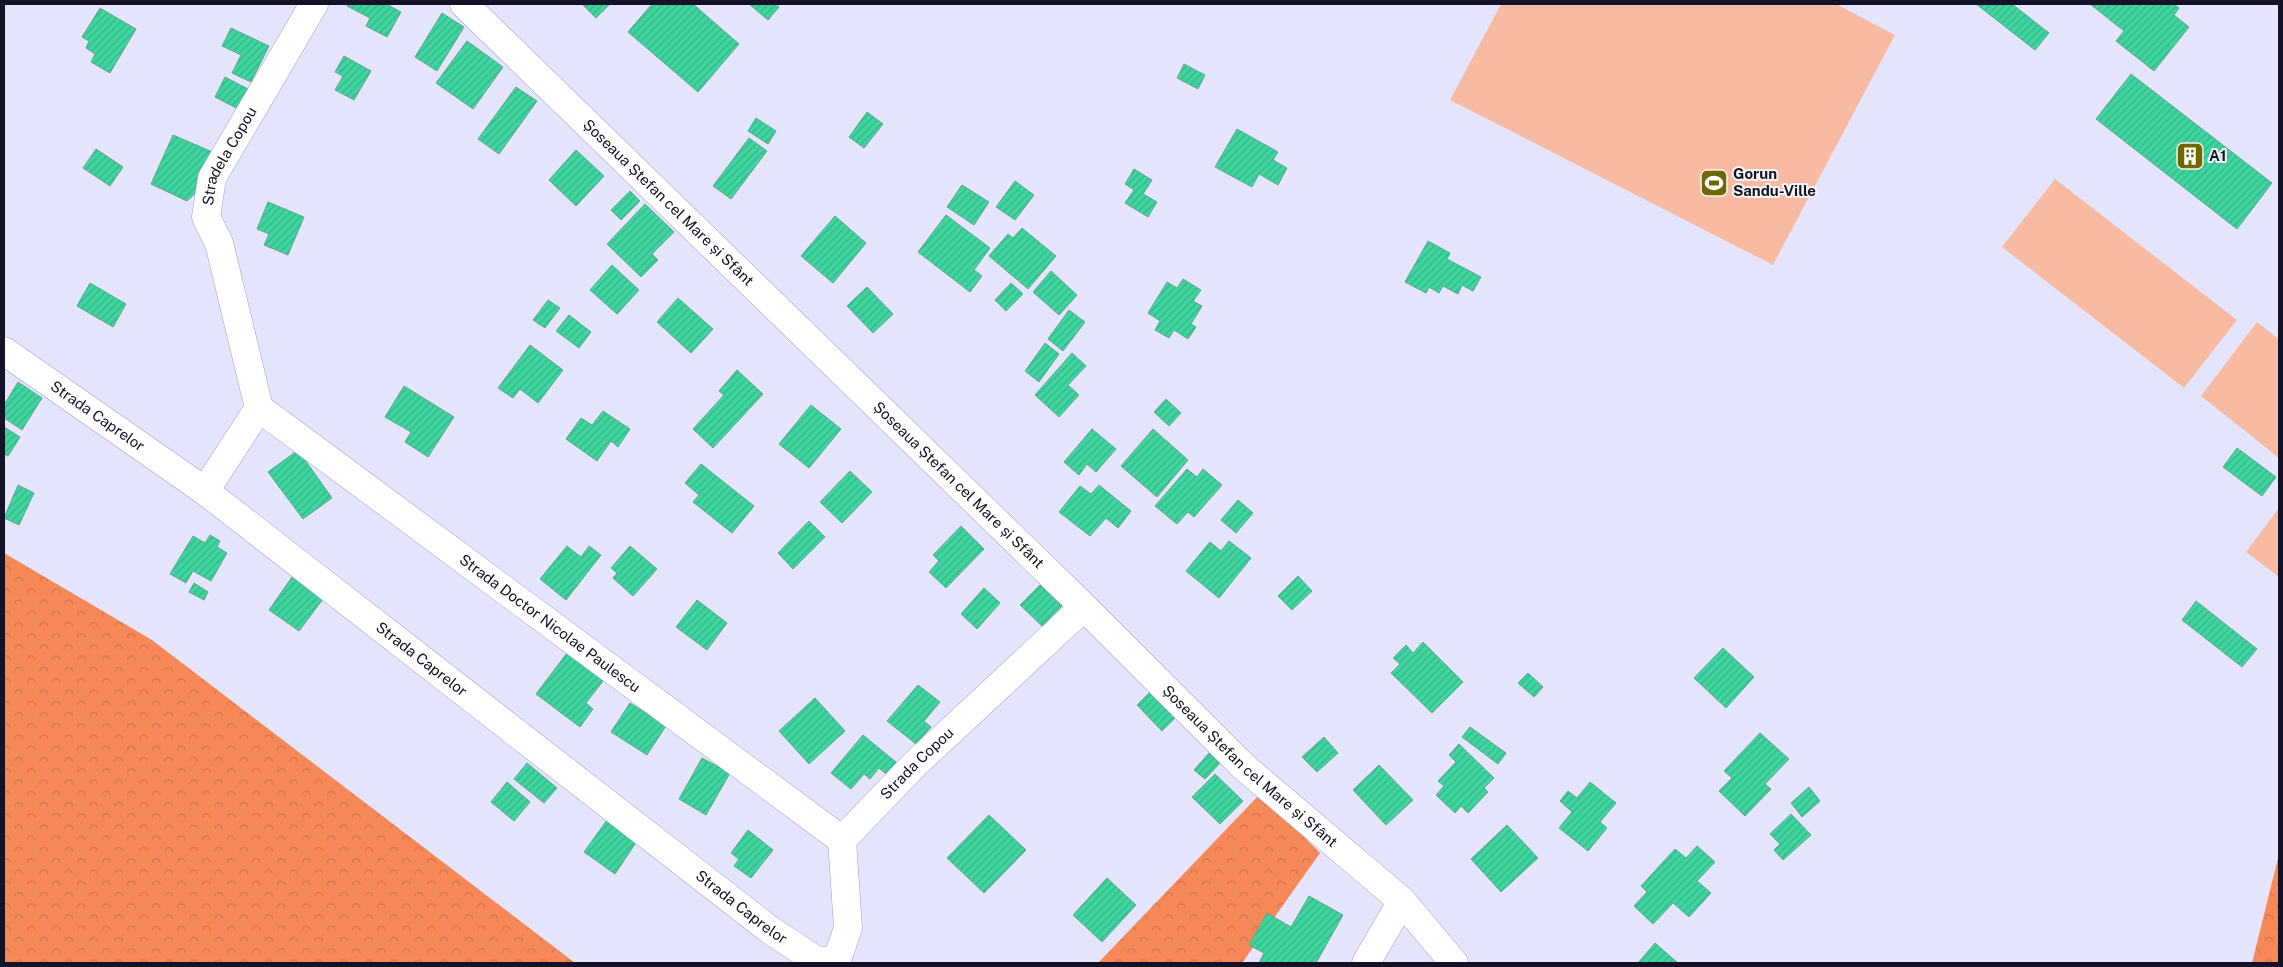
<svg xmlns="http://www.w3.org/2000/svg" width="2283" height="967" font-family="'Public Sans',sans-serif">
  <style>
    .forest { fill: url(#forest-crowns) }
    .pitch { fill: #f8bba2 }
    .building { fill: url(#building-hatch); stroke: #65a689 }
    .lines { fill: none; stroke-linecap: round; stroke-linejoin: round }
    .minor-casing { stroke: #9d9dd5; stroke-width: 29 }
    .tertiary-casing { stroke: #9d9dd5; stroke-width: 29 }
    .minor { stroke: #fff; stroke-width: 28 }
    .tertiary { stroke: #fff; stroke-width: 28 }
    .labels { text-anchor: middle; stroke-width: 4; stroke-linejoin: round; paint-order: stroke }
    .poi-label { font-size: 15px; font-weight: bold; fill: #131226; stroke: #f6f6f6; text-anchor: start }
    .street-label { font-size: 15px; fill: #131226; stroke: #f6f6f6 }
  </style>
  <defs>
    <pattern id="forest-crowns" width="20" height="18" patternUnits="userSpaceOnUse" patternTransform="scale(1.25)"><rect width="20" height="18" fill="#f78857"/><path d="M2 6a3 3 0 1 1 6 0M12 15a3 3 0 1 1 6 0" fill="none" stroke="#d3744c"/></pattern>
    <pattern id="building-hatch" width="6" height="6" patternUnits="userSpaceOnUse" patternTransform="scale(1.25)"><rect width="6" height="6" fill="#3ed59e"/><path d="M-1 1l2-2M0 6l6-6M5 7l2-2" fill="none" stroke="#36b688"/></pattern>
  </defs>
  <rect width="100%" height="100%" fill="#e5e6fe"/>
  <g class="forest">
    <path d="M 4,553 L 152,640 L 575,963 L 4,963 Z"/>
    <path d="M 1261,793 L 1320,853 L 1242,963 L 1098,963 Z"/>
    <path d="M 2279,854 L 2279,963 L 2252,963 Z"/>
  </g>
  <g class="pitch">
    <path d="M 1501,4 L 1836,4 L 1895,35 L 1773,265 L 1450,100 Z"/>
    <path d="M 2055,179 L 2237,320 L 2184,388 L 2002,247 Z"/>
    <path d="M 2257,322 L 2279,339 L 2279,458 L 2201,396 Z"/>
    <path d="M 2279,508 L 2279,577 L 2246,552 Z"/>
  </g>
  <g class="building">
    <path d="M 348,4 L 386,4 L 401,12 L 387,37 L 366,26 L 370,18 L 347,6 Z"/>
    <path d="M 582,4 L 610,4 L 596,18 Z"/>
    <path d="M 652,4 L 693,4 L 739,44 L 698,92 L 628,32 Z"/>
    <path d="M 749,4 L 775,4 L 779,7 L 768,20 Z"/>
    <path d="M 1976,4 L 2012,4 L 2049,33 L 2035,50 Z"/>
    <path d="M 2090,4 L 2174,4 L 2179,8 L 2174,15 L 2189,27 L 2154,71 L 2116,41 L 2124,31 Z"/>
    <path d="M 100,8 L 136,29 L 110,73 L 91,62 L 95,54 L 86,48 L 89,41 L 82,37 Z"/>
    <path d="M 442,13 L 464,27 L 437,71 L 415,57 Z"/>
    <path d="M 231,28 L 269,46 L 251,82 L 232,73 L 241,55 L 222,46 Z"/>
    <path d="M 467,41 L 503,67 L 473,109 L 436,83 Z"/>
    <path d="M 344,56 L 371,71 L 354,100 L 335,90 L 343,76 L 335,72 Z"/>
    <path d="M 1184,64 L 1205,75 L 1198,89 L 1177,78 Z"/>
    <path d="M 2131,74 L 2272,183 L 2237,229 L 2096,119 Z"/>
    <path d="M 225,77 L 252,91 L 242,111 L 215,97 Z"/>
    <path d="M 516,87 L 537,101 L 499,154 L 478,139 Z"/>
    <path d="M 867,112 L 883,124 L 864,148 L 849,137 Z"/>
    <path d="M 756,118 L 776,131 L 768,144 L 748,131 Z"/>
    <path d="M 1237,129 L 1278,152 L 1273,160 L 1287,168 L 1278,185 L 1259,174 L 1252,187 L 1215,167 Z"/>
    <path d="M 173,135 L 217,154 L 202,187 L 187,201 L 151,184 Z"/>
    <path d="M 749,138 L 767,151 L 731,199 L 713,186 Z"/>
    <path d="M 96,149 L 123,167 L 110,186 L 83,168 Z"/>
    <path d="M 576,150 L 604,176 L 576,206 L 549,180 Z"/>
    <path d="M 1134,169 L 1152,180 L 1143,194 L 1157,202 L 1148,217 L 1125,203 L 1134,190 L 1125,184 Z"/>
    <path d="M 1015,181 L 1034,195 L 1015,220 L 996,207 Z"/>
    <path d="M 962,185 L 989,202 L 974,225 L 947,207 Z"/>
    <path d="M 630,191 L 640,201 L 621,220 L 611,210 Z"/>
    <path d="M 268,202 L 304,217 L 288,255 L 264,245 L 269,234 L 257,229 Z"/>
    <path d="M 645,204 L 674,232 L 652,254 L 658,260 L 641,277 L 607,244 Z"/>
    <path d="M 946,215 L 990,248 L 974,270 L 982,276 L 970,292 L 918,252 Z"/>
    <path d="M 835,216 L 866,243 L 833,283 L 801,256 Z"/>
    <path d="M 1022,228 L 1056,256 L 1028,289 L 989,256 L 1008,234 L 1013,238 Z"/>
    <path d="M 1428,241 L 1450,253 L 1447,259 L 1481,277 L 1473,291 L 1462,285 L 1458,294 L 1443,286 L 1439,293 L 1429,287 L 1426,293 L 1405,282 Z"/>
    <path d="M 612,265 L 639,290 L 617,314 L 590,290 Z"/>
    <path d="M 1051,271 L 1077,295 L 1059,315 L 1033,292 Z"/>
    <path d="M 1183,279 L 1201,290 L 1193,301 L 1202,306 L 1191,324 L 1196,327 L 1188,339 L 1174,330 L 1169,338 L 1155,330 L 1160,321 L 1148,313 L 1167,282 L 1177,288 Z"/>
    <path d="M 90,283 L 126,304 L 113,327 L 77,306 Z"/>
    <path d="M 1011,283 L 1023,294 L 1006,311 L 995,300 Z"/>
    <path d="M 867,287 L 893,314 L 873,333 L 847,306 Z"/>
    <path d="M 678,298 L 713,329 L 691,353 L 657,322 Z"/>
    <path d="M 548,300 L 560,308 L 545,328 L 533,320 Z"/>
    <path d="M 1069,310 L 1085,322 L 1063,351 L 1048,339 Z"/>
    <path d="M 569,315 L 591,332 L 579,348 L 556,331 Z"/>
    <path d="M 1045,343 L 1059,354 L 1039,382 L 1025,371 Z"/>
    <path d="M 530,345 L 563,370 L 538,403 L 520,389 L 513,398 L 498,388 Z"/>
    <path d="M 1072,353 L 1086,366 L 1068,385 L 1079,395 L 1059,417 L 1035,395 Z"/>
    <path d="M 737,370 L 763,394 L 713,448 L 693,429 L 724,395 L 719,391 Z"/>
    <path d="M 18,382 L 42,398 L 22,430 L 4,418 L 4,405 Z"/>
    <path d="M 404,386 L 454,417 L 428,457 L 405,442 L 411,432 L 385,417 Z"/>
    <path d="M 1166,399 L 1181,413 L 1169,426 L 1154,412 Z"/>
    <path d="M 811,405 L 841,429 L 809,468 L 779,444 Z"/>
    <path d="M 603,411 L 630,429 L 618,447 L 611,441 L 597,461 L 566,439 L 581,418 L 592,425 Z"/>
    <path d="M 4,427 L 20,437 L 8,456 L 4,454 Z"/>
    <path d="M 1092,429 L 1116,449 L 1096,472 L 1087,464 L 1079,475 L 1064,462 Z"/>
    <path d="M 1153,429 L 1188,460 L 1157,497 L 1121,466 Z"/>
    <path d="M 2237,448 L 2276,477 L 2262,496 L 2223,467 Z"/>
    <path d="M 298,450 L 332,498 L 303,519 L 268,472 Z"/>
    <path d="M 701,464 L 754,506 L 732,533 L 693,502 L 699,495 L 685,483 Z"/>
    <path d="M 1187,469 L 1197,477 L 1203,469 L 1222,485 L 1194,517 L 1188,512 L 1177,524 L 1155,506 Z"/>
    <path d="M 850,471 L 872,492 L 842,523 L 820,502 Z"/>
    <path d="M 18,485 L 34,493 L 19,525 L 4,518 Z"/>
    <path d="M 1099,485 L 1131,511 L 1118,528 L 1106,518 L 1090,536 L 1059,512 L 1080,486 L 1091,494 Z"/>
    <path d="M 1238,500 L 1253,513 L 1236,533 L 1221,520 Z"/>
    <path d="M 809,521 L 825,537 L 793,569 L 778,553 Z"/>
    <path d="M 961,526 L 984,549 L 946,588 L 929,572 L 939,561 L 933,555 Z"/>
    <path d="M 210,535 L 220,541 L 217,547 L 227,553 L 211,581 L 193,571 L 186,583 L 170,574 L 193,536 L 205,543 Z"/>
    <path d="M 1229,541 L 1251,558 L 1219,598 L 1186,571 L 1210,542 L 1221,551 Z"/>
    <path d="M 567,546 L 581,557 L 589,546 L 601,555 L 566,600 L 540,579 Z"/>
    <path d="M 630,546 L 657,569 L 633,596 L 613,578 L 617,573 L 611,568 Z"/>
    <path d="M 1298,576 L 1312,591 L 1292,610 L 1278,596 Z"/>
    <path d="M 292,577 L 323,599 L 299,631 L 269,610 Z"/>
    <path d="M 194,583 L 208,592 L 204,600 L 189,592 Z"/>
    <path d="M 1040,585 L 1062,606 L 1042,626 L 1020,605 Z"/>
    <path d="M 984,588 L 1000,603 L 977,629 L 961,614 Z"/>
    <path d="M 697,600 L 727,623 L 707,650 L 676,627 Z"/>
    <path d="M 2196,601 L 2257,649 L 2242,667 L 2182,620 Z"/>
    <path d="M 1423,642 L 1463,682 L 1432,713 L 1391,673 L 1400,664 L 1393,658 L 1406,645 L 1413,653 Z"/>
    <path d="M 1723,648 L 1754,677 L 1726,708 L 1694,678 Z"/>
    <path d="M 567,653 L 603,681 L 586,703 L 593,709 L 580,727 L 536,694 Z"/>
    <path d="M 1528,673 L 1543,687 L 1534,697 L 1518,683 Z"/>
    <path d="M 918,685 L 940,702 L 924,721 L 931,727 L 916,744 L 887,721 Z"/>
    <path d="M 1151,691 L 1176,717 L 1162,731 L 1137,705 Z"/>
    <path d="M 815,698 L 845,731 L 809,764 L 779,731 Z"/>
    <path d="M 630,703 L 666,726 L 647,755 L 611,732 Z"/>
    <path d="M 1470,727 L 1506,753 L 1498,764 L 1462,737 Z"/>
    <path d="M 1760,733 L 1789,759 L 1765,784 L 1771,789 L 1745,816 L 1719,791 L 1732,778 L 1724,771 Z"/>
    <path d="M 863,735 L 902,767 L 892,779 L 879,768 L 870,779 L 864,774 L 851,789 L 831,773 Z"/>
    <path d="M 1324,737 L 1338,753 L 1317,772 L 1302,757 Z"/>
    <path d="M 1459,744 L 1494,778 L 1484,788 L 1488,792 L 1468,813 L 1461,806 L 1455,813 L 1436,795 L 1444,786 L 1438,781 L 1456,762 L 1449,755 Z"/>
    <path d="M 1209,753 L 1220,763 L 1205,779 L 1194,770 Z"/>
    <path d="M 702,758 L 730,773 L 706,815 L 679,799 Z"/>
    <path d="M 527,763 L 557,788 L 544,803 L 514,779 Z"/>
    <path d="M 1379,765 L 1413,800 L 1386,825 L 1353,790 Z"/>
    <path d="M 1215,774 L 1243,801 L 1220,824 L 1192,797 Z"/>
    <path d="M 507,782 L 530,802 L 514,821 L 491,802 Z"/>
    <path d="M 1590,782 L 1616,803 L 1600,822 L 1607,828 L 1588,851 L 1559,828 L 1572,812 L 1560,801 L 1568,791 L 1577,798 Z"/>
    <path d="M 1809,787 L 1820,801 L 1802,817 L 1791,803 Z"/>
    <path d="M 1791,814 L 1811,835 L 1783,860 L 1774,850 L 1780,844 L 1770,834 Z"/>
    <path d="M 989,815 L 1026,850 L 984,893 L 947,858 Z"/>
    <path d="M 607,820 L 637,841 L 615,874 L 584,852 Z"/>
    <path d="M 1507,825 L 1538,858 L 1501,892 L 1471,859 Z"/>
    <path d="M 748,830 L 773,850 L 751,878 L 734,866 L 739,859 L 731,853 Z"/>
    <path d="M 1697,846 L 1715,862 L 1697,881 L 1711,893 L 1689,917 L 1673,903 L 1653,924 L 1634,906 L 1647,892 L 1641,886 L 1675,849 L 1686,858 Z"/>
    <path d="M 1107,878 L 1136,905 L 1102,942 L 1073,915 Z"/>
    <path d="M 1309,896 L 1343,915 L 1316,963 L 1259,963 L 1264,953 L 1249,945 L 1267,913 L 1291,927 Z"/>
    <path d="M 1655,943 L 1678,963 L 1638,963 Z"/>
  </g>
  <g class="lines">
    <g class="minor-casing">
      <g id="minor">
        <path id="s1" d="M 4,351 L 205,491 L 770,930 L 817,961 L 837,960 L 848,928 L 842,840 L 914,765 L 1084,607"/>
        <path id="s2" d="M 259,408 L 842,840"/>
        <path id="s3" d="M 259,408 L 219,243 L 206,217 L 212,178 L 314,4"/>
        <path d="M 205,491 L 259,408"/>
        <path d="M 1366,963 L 1402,901"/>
      </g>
    </g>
    <g class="tertiary-casing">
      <g id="tertiary">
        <path id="s4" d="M 464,4 L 1084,607 L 1244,767 L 1402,901 L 1454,963"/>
      </g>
    </g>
    <use href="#minor" class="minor"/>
    <use href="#tertiary" class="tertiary"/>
  </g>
  <defs>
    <g id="building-square" transform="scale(1.4375)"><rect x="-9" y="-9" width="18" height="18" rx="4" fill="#706700" stroke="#f6f6f6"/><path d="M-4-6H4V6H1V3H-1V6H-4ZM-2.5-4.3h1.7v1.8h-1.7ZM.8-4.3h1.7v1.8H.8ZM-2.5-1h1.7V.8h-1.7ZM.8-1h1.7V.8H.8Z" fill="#fff"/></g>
    <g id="stadium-square" transform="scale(1.4375)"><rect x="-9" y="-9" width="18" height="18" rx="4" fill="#706700" stroke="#f6f6f6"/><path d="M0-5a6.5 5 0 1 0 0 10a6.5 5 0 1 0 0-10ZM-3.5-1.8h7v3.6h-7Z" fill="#fff"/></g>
  </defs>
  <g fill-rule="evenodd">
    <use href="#building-square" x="2190" y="156"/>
    <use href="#stadium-square" x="1714" y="183"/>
  </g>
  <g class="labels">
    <g class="poi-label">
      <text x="2209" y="161">A1</text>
      <text x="1733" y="179">Gorun<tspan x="1733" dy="17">Sandu-Ville</tspan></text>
    </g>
    <g class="street-label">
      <text dy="5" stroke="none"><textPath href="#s3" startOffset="265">Stradela Copou</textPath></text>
      <text dy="5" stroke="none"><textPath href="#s4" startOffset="285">Șoseaua Ștefan cel Mare și Sfânt</textPath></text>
      <text dy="5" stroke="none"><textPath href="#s1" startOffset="114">Strada Caprelor</textPath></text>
      <text dy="5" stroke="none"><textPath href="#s4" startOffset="690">Șoseaua Ștefan cel Mare și Sfânt</textPath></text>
      <text dy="5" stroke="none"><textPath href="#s2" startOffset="362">Strada Doctor Nicolae Paulescu</textPath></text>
      <text dy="5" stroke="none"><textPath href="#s1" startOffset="519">Strada Caprelor</textPath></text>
      <text dy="5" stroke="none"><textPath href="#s1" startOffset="1266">Strada Copou</textPath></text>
      <text dy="5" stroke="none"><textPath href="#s4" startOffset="1095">Șoseaua Ștefan cel Mare și Sfânt</textPath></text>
      <text dy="5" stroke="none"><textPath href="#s1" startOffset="924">Strada Caprelor</textPath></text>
    </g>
  </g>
  <rect width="2283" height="967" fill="none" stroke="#131226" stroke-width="10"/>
</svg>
